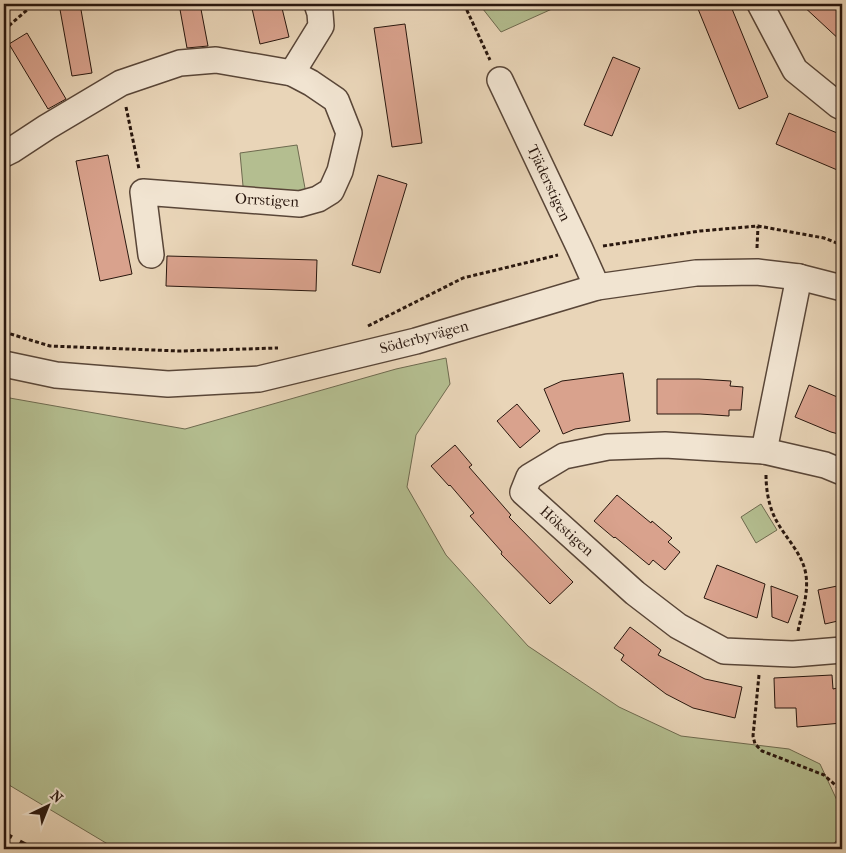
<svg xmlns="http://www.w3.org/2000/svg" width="846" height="853" font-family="'IM FELL French Canon',serif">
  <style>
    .green { fill: #b4be90; stroke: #6e6a4f }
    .building { fill: #d9a28d; stroke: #29170e }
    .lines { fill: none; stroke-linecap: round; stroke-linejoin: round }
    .minor-casing { stroke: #594638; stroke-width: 28 }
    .path { stroke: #29170e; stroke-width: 3; stroke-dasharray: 4 2.5; stroke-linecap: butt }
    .minor { stroke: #f1e4d1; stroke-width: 25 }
    .rail { stroke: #29170e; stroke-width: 4; stroke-dasharray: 9 9; stroke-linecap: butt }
    .labels { text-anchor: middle; stroke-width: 4.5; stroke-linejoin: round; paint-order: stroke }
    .street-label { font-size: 15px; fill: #29170e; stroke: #f1e4d1 }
  </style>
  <rect width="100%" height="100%" fill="#e9d5b8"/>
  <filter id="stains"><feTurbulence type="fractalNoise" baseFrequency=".004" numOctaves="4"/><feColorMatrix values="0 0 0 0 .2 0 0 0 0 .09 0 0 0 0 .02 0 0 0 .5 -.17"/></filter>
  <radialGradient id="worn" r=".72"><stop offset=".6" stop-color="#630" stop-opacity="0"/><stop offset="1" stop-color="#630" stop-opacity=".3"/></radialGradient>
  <g class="green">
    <path d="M 479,4 L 563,4 L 501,32 Z"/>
    <path d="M 297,145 L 307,199 L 244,197 L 240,153 Z"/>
    <path d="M 446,358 L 450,384 L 416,435 L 407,487 L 446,555 L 528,646 L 619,707 L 681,736 L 789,749 L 820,764 L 842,811 L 842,833 L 830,849 L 116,849 L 4,782 L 4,397 L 185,429 L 396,369 Z"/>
    <path d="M 761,504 L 777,530 L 756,543 L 741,517 Z"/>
  </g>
  <g class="building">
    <path d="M 59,4 L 80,4 L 92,73 L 72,76 Z"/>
    <path d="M 179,4 L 200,4 L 208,46 L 187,48 Z"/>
    <path d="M 251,4 L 281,4 L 289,37 L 260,44 Z"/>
    <path d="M 696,4 L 730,4 L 768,97 L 739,109 Z"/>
    <path d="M 801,4 L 842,4 L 842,42 Z"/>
    <path d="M 405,24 L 422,143 L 392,147 L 374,28 Z"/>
    <path d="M 27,33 L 66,99 L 48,109 L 9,44 Z"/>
    <path d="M 613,57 L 640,68 L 612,136 L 584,125 Z"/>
    <path d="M 789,113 L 842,135 L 842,172 L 776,144 Z"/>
    <path d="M 108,155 L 132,274 L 100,281 L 76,161 Z"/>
    <path d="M 378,175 L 407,184 L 380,273 L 352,265 Z"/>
    <path d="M 167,256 L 317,260 L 316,291 L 166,286 Z"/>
    <path d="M 623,373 L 630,421 L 575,429 L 563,434 L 544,389 L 562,381 Z"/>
    <path d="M 657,379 L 699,379 L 731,381 L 730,386 L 743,387 L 741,410 L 729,410 L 729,416 L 700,414 L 657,414 Z"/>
    <path d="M 809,385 L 842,399 L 842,435 L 831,432 L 795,417 Z"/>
    <path d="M 517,404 L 540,431 L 520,448 L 497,421 Z"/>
    <path d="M 455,445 L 472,465 L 469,467 L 511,515 L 509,517 L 573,582 L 550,604 L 501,554 L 502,552 L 470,516 L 474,513 L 450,485 L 449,486 L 431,466 Z"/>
    <path d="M 617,495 L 651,523 L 652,521 L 672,538 L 668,542 L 680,552 L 665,570 L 653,560 L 649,565 L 615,537 L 614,538 L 594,521 Z"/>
    <path d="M 717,565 L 765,584 L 757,618 L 704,598 Z"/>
    <path d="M 842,585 L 842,620 L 825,624 L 818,590 Z"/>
    <path d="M 771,586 L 798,596 L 788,623 L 772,617 Z"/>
    <path d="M 630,627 L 661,650 L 658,655 L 705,679 L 742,687 L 735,718 L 693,708 L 666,694 L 621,660 L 624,655 L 614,648 Z"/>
    <path d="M 832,675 L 833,689 L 842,687 L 842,723 L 797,727 L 796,708 L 775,708 L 774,678 Z"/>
  </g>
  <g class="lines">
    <g class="minor-casing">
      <g id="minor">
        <path d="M 760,4 L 795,70 L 838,105 L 842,107"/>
        <path d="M 292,73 L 321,26 L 320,13 L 317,4"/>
        <path d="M 500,80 L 580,249 L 597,287"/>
        <path d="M 4,154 L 12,150 L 47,127 L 121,83 L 180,63 L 216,60 L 292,73 L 311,83 L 336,100 L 349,133 L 340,171 L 331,191 L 318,199 L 300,204 L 143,192 L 151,255"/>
        <path d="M 4,364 L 56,375 L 168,384 L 259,379 L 416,341 L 597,287 L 696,273 L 757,272 L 799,277 L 842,288"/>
        <path d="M 764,451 L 799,277"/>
        <path d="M 842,472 L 825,465 L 764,451 L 665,445 L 608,447 L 564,456 L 529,477 L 523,492 L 635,593 L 678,626 L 724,651 L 793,654 L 842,650"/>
      </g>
    </g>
    <g class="path">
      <path d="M 464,4 L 490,60"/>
      <path d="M 4,30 L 34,4"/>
      <path d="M 126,107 L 139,169"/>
      <path d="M 603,246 L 700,231 L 758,226 L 824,238 L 842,245"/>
      <path d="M 757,248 L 758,226"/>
      <path d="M 368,326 L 463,278 L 558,255"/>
      <path d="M 4,332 L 50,346 L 180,351 L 278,348"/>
      <path d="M 766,475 C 766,490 769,507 776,520 C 785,537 800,551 805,570 C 810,590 802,612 798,631"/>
      <path d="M 759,675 L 753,736 L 755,744 L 762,751 L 824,775 L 842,791"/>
    </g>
    <use href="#minor" class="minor"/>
    <path class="rail" d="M 4,833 L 34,849"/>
  </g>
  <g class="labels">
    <g class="street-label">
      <text transform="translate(549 183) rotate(65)" y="5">Tjäderstigen</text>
      <text transform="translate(267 200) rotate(3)" y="5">Orrstigen</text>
      <text transform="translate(424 337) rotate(-15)" y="5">Söderbyvägen</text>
      <text transform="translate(567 531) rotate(42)" y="5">Hökstigen</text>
    </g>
  </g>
  <rect width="846" height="853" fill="none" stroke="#e9d5b8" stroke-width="20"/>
  <rect x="5" y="5" width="836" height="843" fill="none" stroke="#29170e" stroke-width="2.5"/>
  <rect x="10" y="10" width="826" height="833" fill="none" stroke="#29170e"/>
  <g transform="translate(48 806) rotate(43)" stroke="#f1e4d1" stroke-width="4" paint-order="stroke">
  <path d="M0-4L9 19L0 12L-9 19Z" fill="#29170e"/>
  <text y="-8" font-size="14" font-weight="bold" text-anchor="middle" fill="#29170e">N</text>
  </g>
  <rect width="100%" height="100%" filter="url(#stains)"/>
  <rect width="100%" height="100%" fill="url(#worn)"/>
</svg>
